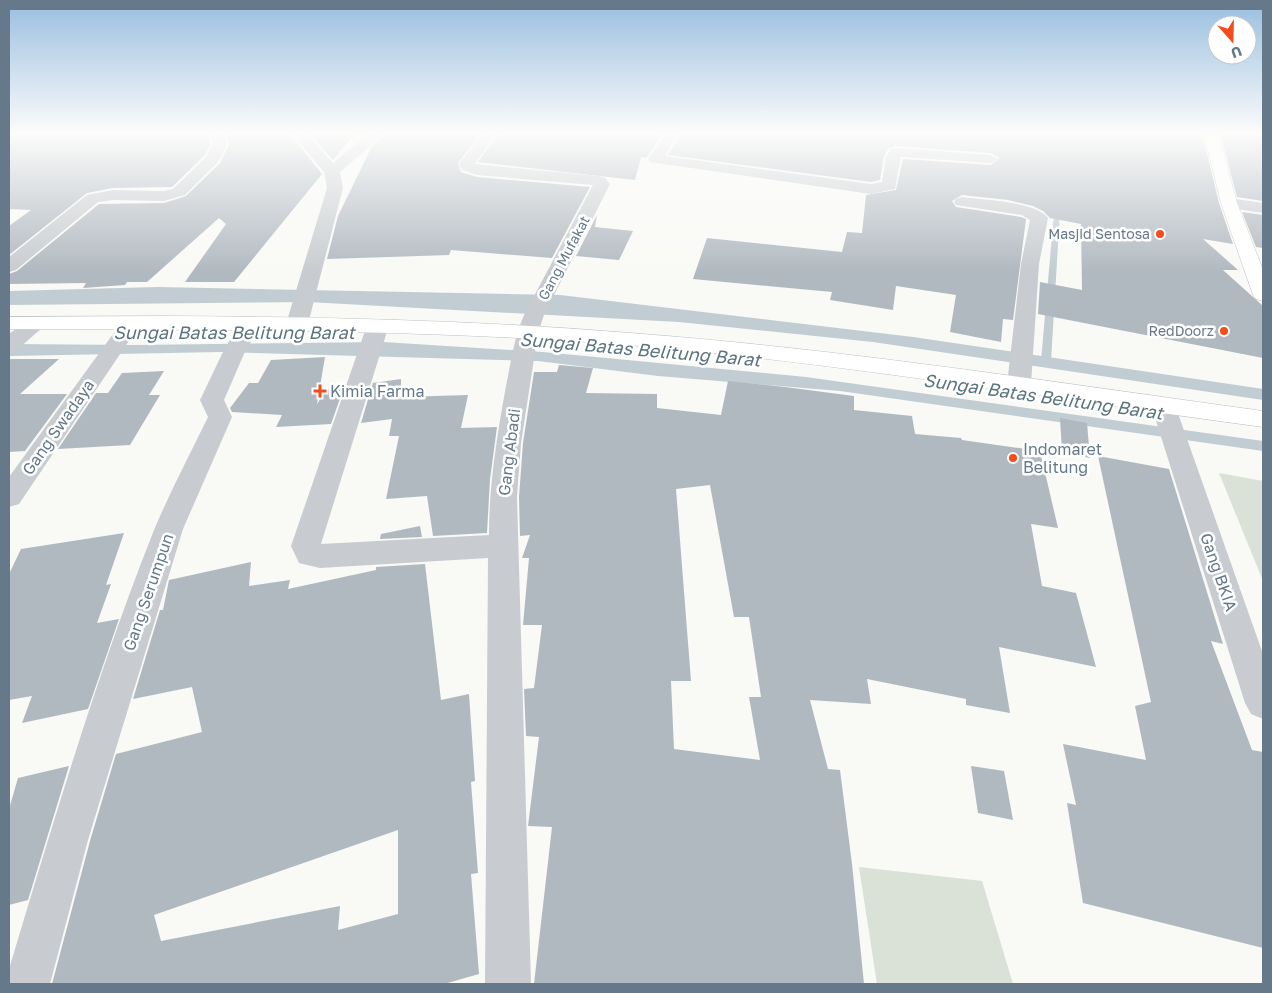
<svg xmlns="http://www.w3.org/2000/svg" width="1272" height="993" font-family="'Golos Text',sans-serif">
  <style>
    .green { fill: #dae1d6 }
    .water { fill: #c1cdd2 }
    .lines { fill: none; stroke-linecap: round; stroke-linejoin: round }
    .stream { fill: #c1cdd2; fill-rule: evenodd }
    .building { fill: #b1b9c0; fill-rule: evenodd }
    .secondary-casing { stroke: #b8bec3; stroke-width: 1 }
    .primary-casing { stroke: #bbbfc3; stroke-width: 1 }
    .street { fill: #c8ccd0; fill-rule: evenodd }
    .secondary { fill: #fff; fill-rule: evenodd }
    .primary { fill: #fff; fill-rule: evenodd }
    .poi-dot { fill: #f44c1a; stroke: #fff; stroke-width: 2 }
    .labels { text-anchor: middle; stroke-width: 5; stroke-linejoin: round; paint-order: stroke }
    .far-poi-label { font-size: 14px; fill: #65798a; stroke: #fff; text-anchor: end }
    .far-street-label { font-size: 14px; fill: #65798a; stroke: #fff }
    .poi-label { font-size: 16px; fill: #65798a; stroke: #fff; text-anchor: start }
    .street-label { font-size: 16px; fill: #65798a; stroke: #fff }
    .water-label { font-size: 18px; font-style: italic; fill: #5b757e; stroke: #fff }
  </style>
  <rect width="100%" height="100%" fill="#f9f9f6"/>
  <g class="green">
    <path d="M 1219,473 L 1263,481 L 1263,581 Z"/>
    <path d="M 859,867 L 982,881 L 1013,984 L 877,984 Z"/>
  </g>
  <g class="water">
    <path d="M 158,287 L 560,295 L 913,337 L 1263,389 L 1263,400 L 873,342 L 679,322 L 308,302 L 9,305 L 9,291 Z"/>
    <path d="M 383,342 L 543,352 L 806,377 L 1263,441 L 1263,451 L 840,391 L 658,376 L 538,361 L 221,352 L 9,356 L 9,344 L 135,345 Z"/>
  </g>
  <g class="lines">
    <path class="stream" d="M 1052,206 L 1060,212 L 1051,361 L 1046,364 L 1041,361 L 1054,213 L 1049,208 Z"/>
  </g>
  <g class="building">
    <path d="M 9,133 L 207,133 L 211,144 L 204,156 L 172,187 L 113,188 L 87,193 L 9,255 L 9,226 L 31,210 L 9,209 Z"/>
    <path d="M 225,133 L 289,133 L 322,174 L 234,282 L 185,282 L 226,224 L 219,218 L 147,282 L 127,282 L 125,285 L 83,288 L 86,283 L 9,284 L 9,274 L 17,271 L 99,204 L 164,203 L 186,196 L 220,163 L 229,145 Z"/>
    <path d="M 309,133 L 355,133 L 333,160 Z"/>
    <path d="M 387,133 L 481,133 L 458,163 L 461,172 L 477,177 L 590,187 L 552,258 L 451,250 L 449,255 L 327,259 L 338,216 L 372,146 Z"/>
    <path d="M 499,133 L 664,133 L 646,158 L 641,157 L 635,180 L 478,162 Z"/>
    <path d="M 682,133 L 1202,133 L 1219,203 L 1233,244 L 1203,239 L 1238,270 L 1223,270 L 1263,306 L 1263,358 L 1038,314 L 1040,282 L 1082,290 L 1081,224 L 1050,218 L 1043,211 L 1033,206 L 1008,200 L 962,195 L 952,201 L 956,207 L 1021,217 L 1026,219 L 1013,320 L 1003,319 L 1001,342 L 950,332 L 956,295 L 896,286 L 893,310 L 830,300 L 832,292 L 693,279 L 707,238 L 842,252 L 847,232 L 862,233 L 866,195 L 896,190 L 903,159 L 991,165 L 1000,158 L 991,153 L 896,146 L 889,148 L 884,156 L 880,180 L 871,182 L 668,155 Z"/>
    <path d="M 1220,133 L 1263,133 L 1263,201 L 1237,197 Z"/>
    <path d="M 1242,212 L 1263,215 L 1263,248 L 1256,247 Z"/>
    <path d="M 597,215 L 595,227 L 633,231 L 619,260 L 576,256 Z"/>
    <path d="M 325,357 L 317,404 L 327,389 L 344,387 L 331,424 L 276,427 L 282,415 L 232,412 L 230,408 L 249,383 L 258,383 L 271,360 Z"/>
    <path d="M 9,359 L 59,359 L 20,394 L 67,394 L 25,451 L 9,452 Z"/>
    <path d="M 559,365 L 593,368 L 586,393 L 657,394 L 657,408 L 721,415 L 728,381 L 785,387 L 854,396 L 854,410 L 912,416 L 915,434 L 961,438 L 962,440 L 1040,451 L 1058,528 L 1031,524 L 1042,586 L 1076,593 L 1096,667 L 999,647 L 1010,713 L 966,705 L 966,699 L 867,679 L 871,704 L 810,700 L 828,769 L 840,770 L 852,864 L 864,984 L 534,984 L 552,827 L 528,826 L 539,737 L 526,736 L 524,689 L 534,688 L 542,625 L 523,625 L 529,558 L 522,558 L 530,535 L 520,536 L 519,497 L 523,443 L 534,372 L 557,372 ZM 710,485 L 734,617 L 749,617 L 761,697 L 749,697 L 760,760 L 674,749 L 671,681 L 691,681 L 676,489 Z"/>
    <path d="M 164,371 L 149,395 L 160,395 L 130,445 L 58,449 L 96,393 L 108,393 L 122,373 Z"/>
    <path d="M 401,379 L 401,397 L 468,395 L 461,428 L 497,427 L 490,479 L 487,533 L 433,536 L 427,496 L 386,499 L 399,436 L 389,436 L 392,419 L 361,423 L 373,383 Z"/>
    <path d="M 1060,418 L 1087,423 L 1090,458 L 1062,452 Z"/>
    <path d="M 1098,456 L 1169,469 L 1223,644 L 1211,641 L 1252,750 L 1263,752 L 1263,948 L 1083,903 L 1067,803 L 1076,805 L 1063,744 L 1146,760 L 1135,706 L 1151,702 Z"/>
    <path d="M 420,526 L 422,537 L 380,539 L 381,534 Z"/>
    <path d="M 124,533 L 106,585 L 111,584 L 97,623 L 119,619 L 88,709 L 22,723 L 32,696 L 9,700 L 9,574 L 21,549 Z"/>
    <path d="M 251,562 L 249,586 L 290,580 L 288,589 L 376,570 L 376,567 L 425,564 L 441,700 L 469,694 L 475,781 L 471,782 L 478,873 L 471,874 L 479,974 L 444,984 L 52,984 L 90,841 L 116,754 L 202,732 L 192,687 L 133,699 L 160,610 L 163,610 L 169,580 ZM 398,830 L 398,914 L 338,930 L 340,906 L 161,941 L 154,915 Z"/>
    <path d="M 69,766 L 28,900 L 9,905 L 9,809 L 18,778 Z"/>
    <path d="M 971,766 L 1004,771 L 1013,820 L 978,813 Z"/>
  </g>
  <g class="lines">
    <g class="secondary-casing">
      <path id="secondary" d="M 1204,133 L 1218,133 L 1237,203 L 1263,270 L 1263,301 L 1256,299 L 1253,295 L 1221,203 Z"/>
    </g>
    <g class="primary-casing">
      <path id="primary" d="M 164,316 C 319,317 475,320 630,333 C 842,349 1052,382 1263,411 L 1263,427 C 1052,399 842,363 629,345 C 422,329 216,330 9,329 L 9,317 Z"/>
    </g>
    <g class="street">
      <path d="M 209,133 L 223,133 L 227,144 L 218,162 L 185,195 L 164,201 L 113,200 L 98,202 L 16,270 L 9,272 L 9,257 L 87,195 L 113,190 L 164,191 L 173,189 L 206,157 L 213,144 Z"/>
      <path d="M 291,133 L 306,133 L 333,163 L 369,133 L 385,133 L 340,172 L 343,188 L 308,324 L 304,328 L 297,330 L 290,328 L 286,324 L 327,188 L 324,172 Z"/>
      <path d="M 483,133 L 497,133 L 475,164 L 599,176 L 605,178 L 610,184 L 544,315 L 538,333 L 521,443 L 517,497 L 531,984 L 485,984 L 488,558 L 320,568 L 299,563 L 291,546 L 367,325 L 371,321 L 378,319 L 385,321 L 389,325 L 321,544 L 489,535 C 489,485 497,436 506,386 C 511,362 514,338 524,315 L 593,185 L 477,175 L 462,170 L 459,164 Z"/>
      <path d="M 666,133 L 680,133 L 665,156 L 871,184 L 882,182 L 886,157 L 891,149 L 896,148 L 991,155 L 998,159 L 991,163 L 901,157 L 895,189 L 871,194 L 650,162 L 648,159 Z"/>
      <path d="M 962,197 C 982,200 1036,201 1048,218 L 1039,264 L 1031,384 L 1027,389 L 1019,391 L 1011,389 L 1007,384 L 1021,264 L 1030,220 L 1022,215 L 956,205 L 954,202 L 956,199 Z"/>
      <path d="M 1229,198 L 1263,203 L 1263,213 L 1223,207 L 1221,203 L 1223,199 Z"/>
      <path d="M 36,317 L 43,319 L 46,323 L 43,327 L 17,350 L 9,351 L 9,334 L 29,319 Z"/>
      <path d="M 131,317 L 138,319 L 141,323 L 19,504 L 9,507 L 9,477 L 124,319 Z"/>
      <path d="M 250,318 L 257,320 L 261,324 L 244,354 L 224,400 L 232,417 L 183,529 L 88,840 L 50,984 L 9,984 L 9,969 C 53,823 98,671 154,530 C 170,492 190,454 208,417 L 200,400 L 222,354 L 239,324 L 243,320 Z"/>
      <path d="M 1163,397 L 1172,400 L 1175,405 L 1263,654 L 1263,719 L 1251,714 L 1245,703 L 1151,405 L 1154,400 Z"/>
    </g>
    <use href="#secondary" class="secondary"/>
    <use href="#primary" class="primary"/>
  </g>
  <linearGradient id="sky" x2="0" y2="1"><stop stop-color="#98bedf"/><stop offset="0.49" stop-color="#fcfcfb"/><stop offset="1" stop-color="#fcfcfb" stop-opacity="0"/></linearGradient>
  <rect width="1272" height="272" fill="url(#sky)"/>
  <g class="poi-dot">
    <circle cx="1160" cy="234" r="5"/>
    <circle cx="1224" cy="331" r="5"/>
    <path d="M317.5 383.5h5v5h5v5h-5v5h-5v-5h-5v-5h5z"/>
    <circle cx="1013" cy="458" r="5"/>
  </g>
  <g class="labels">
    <g class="far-poi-label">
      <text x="1150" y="239">Masjid Sentosa</text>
      <text x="1214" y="336">RedDoorz</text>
    </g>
    <g class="far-street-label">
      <text transform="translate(564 258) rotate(-62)" y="5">Gang Mufakat</text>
    </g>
    <g class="poi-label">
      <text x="330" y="397">Kimia Farma</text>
      <text x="1023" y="455">Indomaret<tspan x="1023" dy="18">Belitung</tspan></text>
    </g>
    <g class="street-label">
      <text transform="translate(58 427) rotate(-55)" y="6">Gang Swadaya</text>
      <text transform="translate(509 452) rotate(-83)" y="6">Gang Abadi</text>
      <text transform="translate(1219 572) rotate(71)" y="6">Gang BKIA</text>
      <text transform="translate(148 592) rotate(-71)" y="6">Gang Serumpun</text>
    </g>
    <g class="water-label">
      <text x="234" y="339">Sungai Batas Belitung Barat</text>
      <text transform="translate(640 350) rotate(5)" y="6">Sungai Batas Belitung Barat</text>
      <text transform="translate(1043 397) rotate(8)" y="6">Sungai Batas Belitung Barat</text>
    </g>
  </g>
  <rect width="1272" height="993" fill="none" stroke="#65798a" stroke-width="20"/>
  <g transform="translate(1232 40) rotate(160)"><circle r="24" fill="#ffffff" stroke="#c1c9d0"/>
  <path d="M0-4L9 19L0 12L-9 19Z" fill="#f44c1a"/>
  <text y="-8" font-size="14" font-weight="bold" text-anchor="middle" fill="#65798a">U</text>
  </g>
</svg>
